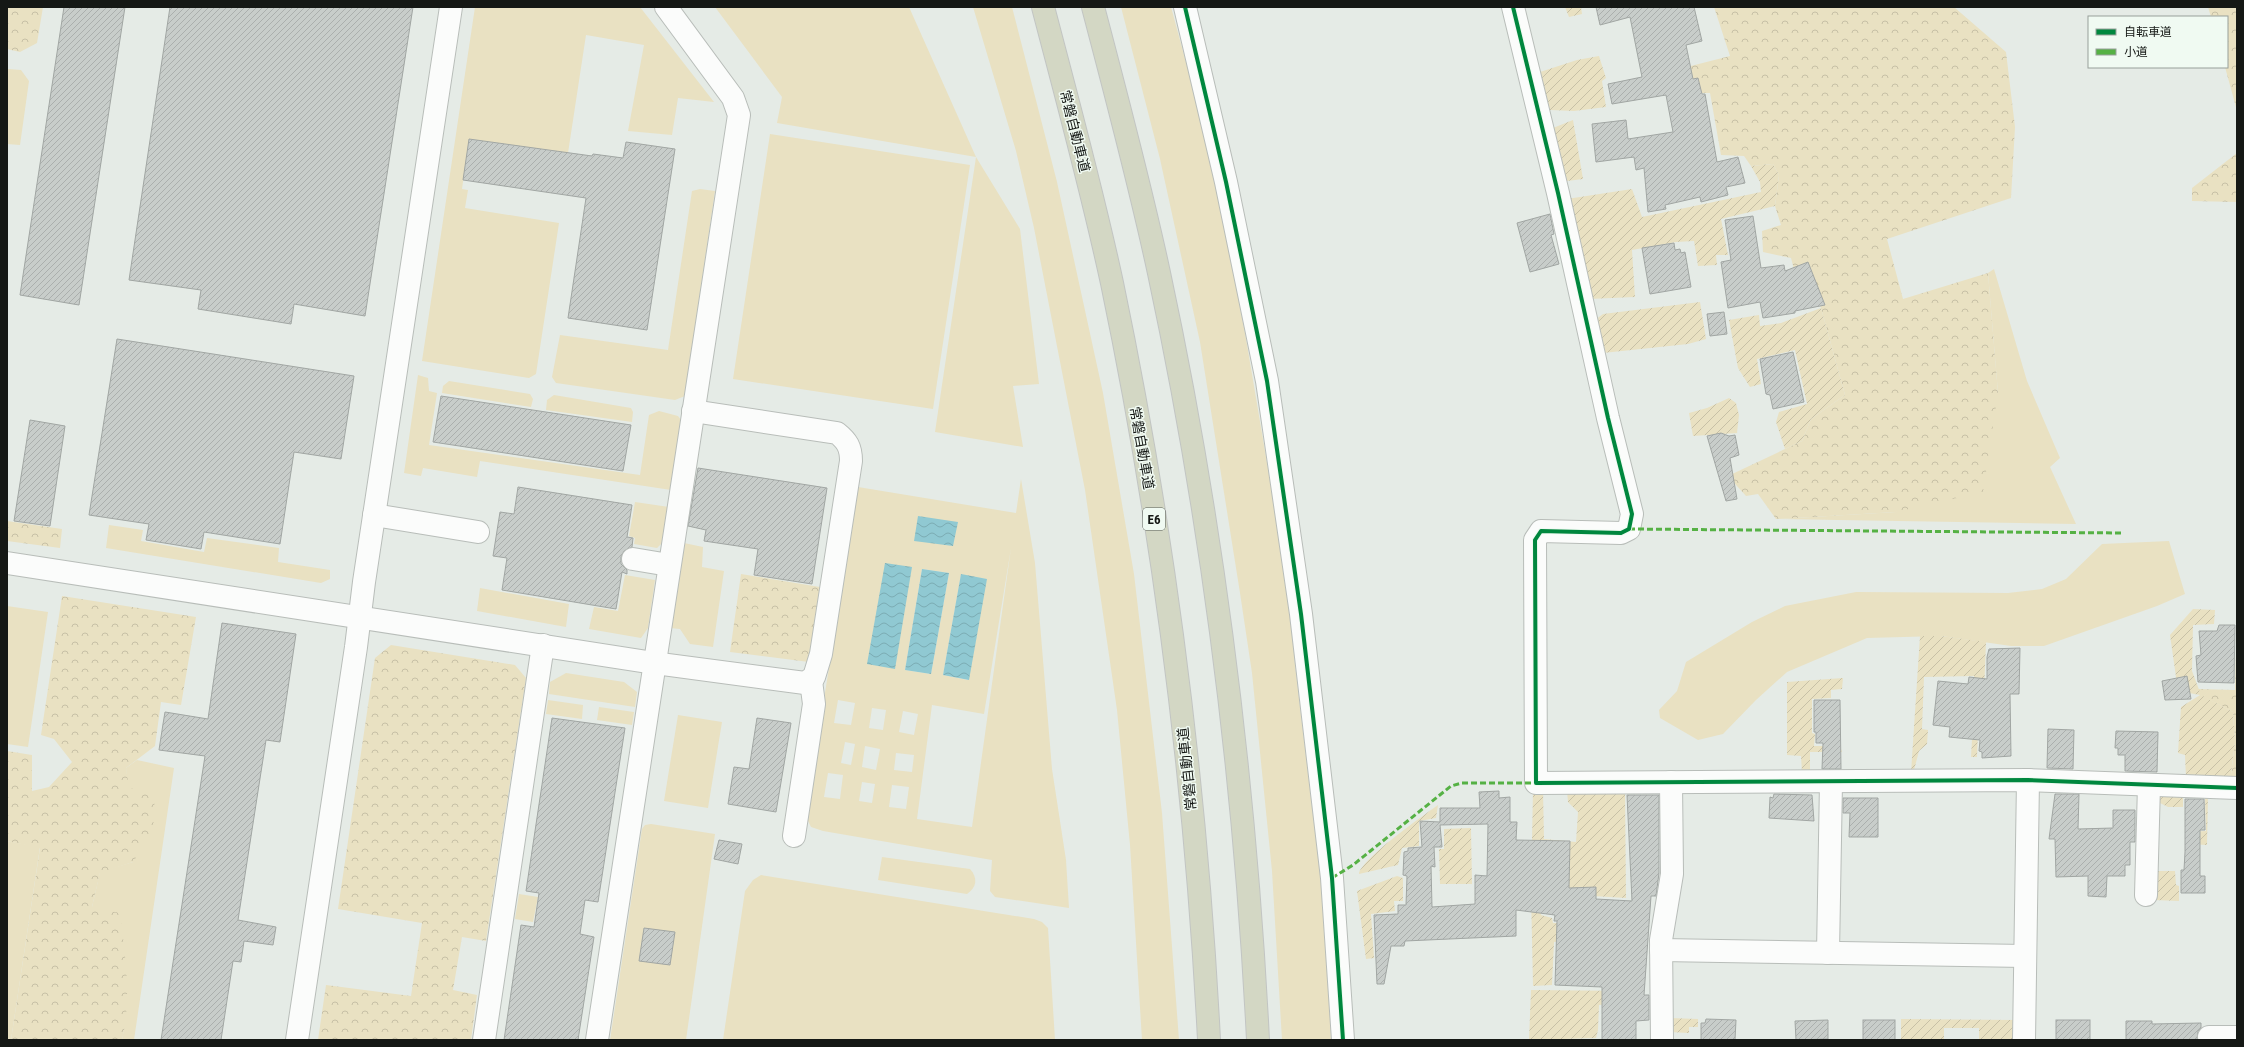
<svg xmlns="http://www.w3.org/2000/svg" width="2244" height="1047" font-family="'Roboto Condensed','Noto Sans JP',sans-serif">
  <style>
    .grass { fill: #e9e1c2; fill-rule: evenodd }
    .forest { fill: url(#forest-crowns) }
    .garden { fill: url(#garden-furrows) }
    .water { fill: url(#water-waves) }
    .building { fill: url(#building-hatch); stroke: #a1a6a3; fill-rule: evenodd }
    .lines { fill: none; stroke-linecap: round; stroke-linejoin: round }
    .minor-casing { stroke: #b8bdb9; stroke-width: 24 }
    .highway-casing { stroke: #c2c5c3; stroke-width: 24 }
    .minor { stroke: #fbfcfb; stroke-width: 22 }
    .highway { stroke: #d3d7c4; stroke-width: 22 }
    .quiet { stroke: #55b144; stroke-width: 3; stroke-dasharray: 6 3; stroke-linecap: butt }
    .cycleway-casing { stroke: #f0faf2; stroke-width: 6 }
    .cycleway { stroke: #00873e; stroke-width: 4 }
    .labels { text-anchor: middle; stroke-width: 3; stroke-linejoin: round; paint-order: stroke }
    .shield { fill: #f0faf2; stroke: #575c57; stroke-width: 1 }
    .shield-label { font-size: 13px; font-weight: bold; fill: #151815 }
    .street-label { font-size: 14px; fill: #151815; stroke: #f0faf2 }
  </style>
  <defs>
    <pattern id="forest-crowns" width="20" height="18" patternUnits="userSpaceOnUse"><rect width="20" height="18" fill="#e9e1c2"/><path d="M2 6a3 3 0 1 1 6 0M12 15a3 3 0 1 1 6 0" fill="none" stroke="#c7c0a6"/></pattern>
    <pattern id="garden-furrows" width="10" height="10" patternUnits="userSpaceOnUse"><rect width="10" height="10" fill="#e9e1c2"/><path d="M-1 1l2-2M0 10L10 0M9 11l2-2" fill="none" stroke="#c7c0a6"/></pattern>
    <pattern id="water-waves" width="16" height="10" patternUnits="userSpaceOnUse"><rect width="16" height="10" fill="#90c9d2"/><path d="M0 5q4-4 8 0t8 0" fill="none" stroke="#7bacb3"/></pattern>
    <pattern id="building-hatch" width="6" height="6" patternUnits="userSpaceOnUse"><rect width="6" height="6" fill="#c8cdca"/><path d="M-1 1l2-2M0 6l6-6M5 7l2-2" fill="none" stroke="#abafad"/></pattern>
  </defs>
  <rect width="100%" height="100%" fill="#e5ebe6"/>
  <g class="grass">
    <path d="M 475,7 L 640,7 L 714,102 L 678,98 L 672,135 L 628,131 L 644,45 L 586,35 L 568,153 L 469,139 L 462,189 L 468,190 L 465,208 L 559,223 L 536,374 L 529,378 L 422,361 Z"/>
    <path d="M 715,7 L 909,7 L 976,157 L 1020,229 L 1039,384 L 1013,386 L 1023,447 L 935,432 L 976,157 L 777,123 L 782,97 Z"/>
    <path d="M 973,7 L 1012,7 L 1057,182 L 1103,393 L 1134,574 L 1162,813 L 1179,1040 L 1142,1040 L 1130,845 L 1117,710 L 1085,490 L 1034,228 L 1016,151 Z"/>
    <path d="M 1121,7 L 1171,7 L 1210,151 L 1245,333 L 1290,599 L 1295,665 L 1327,932 L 1331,1040 L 1282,1040 L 1272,871 L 1252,673 L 1240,593 L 1200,342 L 1160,159 Z"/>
    <path d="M 8,69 L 21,70 L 29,81 L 20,145 L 7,144 Z"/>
    <path d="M 770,134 L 970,165 L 933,409 L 733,379 Z"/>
    <path d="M 700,189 L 715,191 L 685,396 L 675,400 L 556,383 L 552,377 L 560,335 L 668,350 L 692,191 Z"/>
    <path d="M 1994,269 L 2027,381 L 2060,458 L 2050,467 L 2076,524 L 1776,519 L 1896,512 L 1998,393 L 1988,273 Z"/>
    <path d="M 418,375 L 428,378 L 429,391 L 437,393 L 429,445 L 640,475 L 649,415 L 659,411 L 678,416 L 681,420 L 671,490 L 480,461 L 477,477 L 423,468 L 421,476 L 404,473 Z"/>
    <path d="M 449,381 L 530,394 L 533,399 L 531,407 L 442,393 L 443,386 Z"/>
    <path d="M 554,395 L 631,408 L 633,412 L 632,422 L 546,410 L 547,400 Z"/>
    <path d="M 1021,479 L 1035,563 L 1052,769 L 1066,860 L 1069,908 L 995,897 L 990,891 L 992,860 L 823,831 L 811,827 L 807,819 L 807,805 L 858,487 L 1016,513 ZM 1011,548 L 972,827 L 917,819 L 932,705 L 984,714 ZM 922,569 L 949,573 L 931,674 L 905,670 ZM 961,575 L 986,579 L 968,680 L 943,675 ZM 838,700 L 855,703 L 851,725 L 834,723 ZM 872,708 L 886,710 L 883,730 L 869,728 ZM 903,711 L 918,714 L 914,735 L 899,732 ZM 845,742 L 855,744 L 851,765 L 841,763 ZM 865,746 L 880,749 L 876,770 L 862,767 ZM 896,753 L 914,755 L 912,772 L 894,770 ZM 828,773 L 843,775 L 840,799 L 824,797 ZM 862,782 L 875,784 L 872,803 L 859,801 ZM 892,785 L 909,787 L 906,809 L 889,807 Z"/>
    <path d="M 635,502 L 669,507 L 662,543 L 657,548 L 634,544 L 635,538 L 629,536 Z"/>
    <path d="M 109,525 L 143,530 L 141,541 L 204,552 L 207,538 L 279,548 L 278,562 L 330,570 L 330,579 L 321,583 L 106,548 Z"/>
    <path d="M 2169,541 L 2185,594 L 2157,606 L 2044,646 L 2011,646 L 1941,636 L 1867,638 L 1787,672 L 1756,700 L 1723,734 L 1698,740 L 1660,718 L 1659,710 L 1677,691 L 1686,662 L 1752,622 L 1785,606 L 1856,592 L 2008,593 L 2042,589 L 2066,579 L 2102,544 Z"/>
    <path d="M 684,543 L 703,547 L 702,567 L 724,571 L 713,647 L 690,644 L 680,629 L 670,628 Z"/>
    <path d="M 625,575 L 655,580 L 648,628 L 641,638 L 589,629 L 594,607 L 618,611 Z"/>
    <path d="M 480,588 L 569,604 L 566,627 L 477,611 Z"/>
    <path d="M 7,606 L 48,612 L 28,747 L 7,744 Z"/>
    <path d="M 566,673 L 624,682 L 637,692 L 635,707 L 549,694 L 550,682 Z"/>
    <path d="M 548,700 L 583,705 L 582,719 L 546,714 Z"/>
    <path d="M 599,707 L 634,712 L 632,725 L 597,720 Z"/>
    <path d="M 678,715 L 722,722 L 708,808 L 664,801 Z"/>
    <path d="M 137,760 L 174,768 L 134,1040 L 122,1040 L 124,1029 L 92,907 L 100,872 L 133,862 L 126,768 Z"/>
    <path d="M 651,824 L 715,834 L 686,1040 L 610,1040 L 642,829 L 645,825 Z"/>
    <path d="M 7,841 L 40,847 L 11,1040 L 7,1040 Z"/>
    <path d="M 882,857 L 970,869 C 978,878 977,887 967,894 L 878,880 Z"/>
    <path d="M 761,875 L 1034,919 L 1042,922 L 1048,928 L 1055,1040 L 723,1040 L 745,891 L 753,880 Z"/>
    <path d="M 519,894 L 538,897 L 533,922 L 515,919 Z"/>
  </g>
  <g class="forest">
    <path d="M 7,7 L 43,7 L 37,43 L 20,52 L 7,49 Z"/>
    <path d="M 1714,7 L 1954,7 L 2006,52 L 2015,127 L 2011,198 L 1887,239 L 1903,299 L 1988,273 L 1998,393 L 1983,492 L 1896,512 L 1776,519 L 1758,494 L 1746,496 L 1728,476 L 1802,441 L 1811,419 L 1845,395 L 1821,308 L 1814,292 L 1800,292 L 1791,258 L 1763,252 L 1762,231 L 1781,225 L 1775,206 L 1779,175 L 1773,164 L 1751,166 L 1744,156 L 1721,155 L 1710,93 L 1688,93 L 1683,68 L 1730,56 Z"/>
    <path d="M 2208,7 L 2237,7 L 2237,111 L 2225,67 L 2227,67 L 2227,17 L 2211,17 Z"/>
    <path d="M 2237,153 L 2237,202 L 2192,201 L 2192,188 Z"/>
    <path d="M 7,521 L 62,529 L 60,548 L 7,541 Z"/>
    <path d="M 741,574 L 820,587 L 809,662 L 730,652 Z"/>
    <path d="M 62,596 L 196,617 L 181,705 L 161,702 L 155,746 L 126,768 L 129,788 L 155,793 L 153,833 L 133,862 L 100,873 L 92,907 L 120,913 C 125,955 132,998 122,1040 L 11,1040 L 40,848 L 7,841 L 7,751 L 32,755 L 32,791 L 49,787 L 72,762 L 54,739 L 41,735 Z"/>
    <path d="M 2237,614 L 2237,781 L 2230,782 L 2235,742 L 2233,712 L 2200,695 L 2198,689 L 2235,690 Z"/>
    <path d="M 391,645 L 515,665 L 526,678 L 486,941 L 462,937 L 453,990 L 477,995 L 471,1040 L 318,1040 L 326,985 L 411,996 L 422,923 L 338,909 L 375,658 Z"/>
  </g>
  <g class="garden">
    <path d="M 1565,7 L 1581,7 L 1582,14 L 1569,17 Z"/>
    <path d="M 1599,56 L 1606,78 L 1602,81 L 1606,107 L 1574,111 L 1550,110 L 1544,93 L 1540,72 L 1577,60 Z"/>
    <path d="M 1573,120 L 1583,179 L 1567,181 L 1553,128 Z"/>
    <path d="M 1773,164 L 1779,175 L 1775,206 L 1721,219 L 1728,255 L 1716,255 L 1717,265 L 1698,266 L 1694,241 L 1676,242 L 1632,250 L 1635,297 L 1589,299 L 1567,199 L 1632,189 L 1642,217 L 1761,192 L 1760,182 L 1751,166 Z"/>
    <path d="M 1700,302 L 1706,339 L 1688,344 L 1603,353 L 1595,320 L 1603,314 Z"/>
    <path d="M 1821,308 L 1845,395 L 1811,419 L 1802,441 L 1785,449 L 1776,422 L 1779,412 L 1807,404 L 1795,350 L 1757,359 L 1761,384 L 1750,387 L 1738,368 L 1729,320 L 1759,315 L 1760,326 L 1781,323 Z"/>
    <path d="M 1729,398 L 1736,403 L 1739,415 L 1737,433 L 1693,436 L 1689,413 L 1707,408 Z"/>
    <path d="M 2193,609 L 2215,610 L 2214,624 L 2193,625 L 2192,671 L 2201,695 L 2233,712 L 2235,742 L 2230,782 L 2186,778 L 2185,755 L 2178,753 L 2181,707 L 2200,695 L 2178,691 L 2170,635 Z"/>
    <path d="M 1920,636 L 1941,636 L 1986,642 L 1984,692 L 1975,692 L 1974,676 L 1924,677 L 1922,729 L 1928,730 L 1927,744 L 1919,751 L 1913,774 L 1911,773 Z"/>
    <path d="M 1843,678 L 1842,689 L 1831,690 L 1831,698 L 1812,699 L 1812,733 L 1815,734 L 1814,746 L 1840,746 L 1842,752 L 1810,752 L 1810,772 L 1802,773 L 1801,756 L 1787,755 L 1787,682 Z"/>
    <path d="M 1974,703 L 1979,703 L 1977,757 L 1971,757 Z"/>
    <path d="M 1533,789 L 1543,789 L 1544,839 L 1576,842 L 1578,812 L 1568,802 L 1567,791 L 1625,791 L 1626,898 L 1559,894 L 1542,900 L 1541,915 L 1552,918 L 1553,923 L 1559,923 L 1568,941 L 1554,942 L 1552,985 L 1533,986 L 1531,893 Z"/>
    <path d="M 2162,793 L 2208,795 L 2207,845 L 2188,844 L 2187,832 L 2206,831 L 2205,798 L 2183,798 L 2183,807 L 2168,807 L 2156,801 L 2156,798 Z"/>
    <path d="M 1438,805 L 1436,818 L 1419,821 L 1419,846 L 1402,848 L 1398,865 L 1359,874 C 1360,860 1424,815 1438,805 Z"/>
    <path d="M 1471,828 L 1472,884 L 1440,884 L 1439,849 L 1444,849 L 1444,829 Z"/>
    <path d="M 2156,871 L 2175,871 L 2176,885 L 2179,886 L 2179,901 L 2154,900 Z"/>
    <path d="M 1397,876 L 1403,878 L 1403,901 L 1394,901 L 1395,911 L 1371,914 L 1374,958 L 1366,959 L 1357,891 Z"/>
    <path d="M 1531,990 L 1634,991 L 1620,1003 L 1599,1005 L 1598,1030 L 1596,1038 L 1529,1040 Z"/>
    <path d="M 1670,1018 L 1698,1019 L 1698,1027 L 1689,1027 L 1689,1033 L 1669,1032 Z"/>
    <path d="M 1901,1019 L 2017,1020 L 2016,1040 L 1979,1040 L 1979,1028 L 1944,1028 L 1944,1040 L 1901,1040 Z"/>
  </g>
  <g class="water">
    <path d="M 918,516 L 958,522 L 953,546 L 914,541 Z"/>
    <path d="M 885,563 L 912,567 L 895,669 L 867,664 Z"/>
    <path d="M 922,569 L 949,573 L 931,674 L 905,670 Z"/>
    <path d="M 961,574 L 987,579 L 969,680 L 943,675 Z"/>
  </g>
  <g class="building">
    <path d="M 64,7 L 125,7 L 79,305 L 20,295 Z"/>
    <path d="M 170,7 L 413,7 L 365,316 L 294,304 L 291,324 L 198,309 L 201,290 L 129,280 Z"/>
    <path d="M 1596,7 L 1694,7 L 1702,41 L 1686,45 L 1693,79 L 1698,78 L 1702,94 L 1705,94 L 1717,162 L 1738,157 L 1745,183 L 1726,187 L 1728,195 L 1701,202 L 1700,197 L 1665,205 L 1666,209 L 1648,212 L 1644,168 L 1636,170 L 1634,157 L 1596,162 L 1592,124 L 1626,120 L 1628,139 L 1673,132 L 1666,95 L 1612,104 L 1608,84 L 1642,77 L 1630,17 L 1600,25 Z"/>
    <path d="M 469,139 L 592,156 L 593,154 L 623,158 L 626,142 L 675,149 L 647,330 L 568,318 L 586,198 L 463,180 Z"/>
    <path d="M 1550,214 L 1554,234 L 1551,235 L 1559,264 L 1530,272 L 1517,223 Z"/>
    <path d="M 1753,216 L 1761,268 L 1784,265 L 1785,271 L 1808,262 L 1825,305 L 1795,311 L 1795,313 L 1763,318 L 1760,302 L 1728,308 L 1721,262 L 1731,260 L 1725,220 Z"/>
    <path d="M 1674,243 L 1675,250 L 1680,249 L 1681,253 L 1685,252 L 1691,287 L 1650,294 L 1642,248 Z"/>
    <path d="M 1724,312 L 1727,334 L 1710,336 L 1707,314 Z"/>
    <path d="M 117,339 L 354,376 L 341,459 L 294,452 L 280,544 L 204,532 L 201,549 L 146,540 L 149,524 L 89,515 Z"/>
    <path d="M 1793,352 L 1804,402 L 1773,409 L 1770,395 L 1766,394 L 1760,359 Z"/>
    <path d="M 441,396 L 631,425 L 623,471 L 433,442 Z"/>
    <path d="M 30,420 L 65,426 L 50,526 L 14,521 Z"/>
    <path d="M 1721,433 L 1729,436 L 1735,435 L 1739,455 L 1730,458 L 1737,499 L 1726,501 L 1707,436 Z"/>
    <path d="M 698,468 L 827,488 L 812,584 L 754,575 L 758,549 L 704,541 L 706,530 L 688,526 Z"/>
    <path d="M 518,487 L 632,505 L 627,537 L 633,538 L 632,547 L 624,551 L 621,557 L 621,564 L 627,570 L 627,574 L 622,572 L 616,609 L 502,590 L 507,558 L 493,556 L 500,512 L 514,514 Z"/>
    <path d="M 222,623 L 296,634 L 280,742 L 266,740 L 238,920 L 276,927 L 273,945 L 244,941 L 241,962 L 233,961 L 221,1040 L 161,1040 L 205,756 L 159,750 L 163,724 L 165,712 L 208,719 Z"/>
    <path d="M 2219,625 L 2235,625 L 2234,683 L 2198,682 L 2196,656 L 2201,655 L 2199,631 L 2217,631 Z"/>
    <path d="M 2020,648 L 2019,694 L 2010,694 L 2011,756 L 1982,758 L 1982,752 L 1979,751 L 1980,740 L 1949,737 L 1950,727 L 1933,725 L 1938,681 L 1968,684 L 1969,677 L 1987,679 L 1987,657 L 1989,649 Z"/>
    <path d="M 2187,676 L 2191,699 L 2165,700 L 2162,681 Z"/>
    <path d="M 1814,700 L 1840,700 L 1841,769 L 1822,769 L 1823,743 L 1816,743 L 1816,732 L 1814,732 Z"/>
    <path d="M 552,718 L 625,728 L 598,902 L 585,900 L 580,934 L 594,937 L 578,1040 L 504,1040 L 521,925 L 534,927 L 539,893 L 526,891 Z"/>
    <path d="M 757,718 L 791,723 L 776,812 L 728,804 L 734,767 L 749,769 Z"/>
    <path d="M 2048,729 L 2074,730 L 2073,769 L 2047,768 Z"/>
    <path d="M 2116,731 L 2158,732 L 2157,772 L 2125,771 L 2125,755 L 2118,755 L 2118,748 L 2115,748 Z"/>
    <path d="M 1499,791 L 1499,798 L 1510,797 L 1510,822 L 1517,822 L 1516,840 L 1570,841 L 1569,888 L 1596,887 L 1596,899 L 1632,901 L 1627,795 L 1659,795 L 1659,873 L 1656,896 L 1651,896 L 1644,995 L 1649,995 L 1649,1020 L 1636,1021 L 1636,1040 L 1602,1040 L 1602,987 L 1555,985 L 1557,921 L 1554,921 L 1555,915 L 1516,910 L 1516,936 L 1405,941 L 1404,946 L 1391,946 L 1384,984 L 1377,984 L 1374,915 L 1398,914 L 1398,905 L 1406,905 L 1407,876 L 1403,875 L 1404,852 L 1408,851 L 1408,848 L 1422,847 L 1420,821 L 1440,822 L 1440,808 L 1480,808 L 1479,792 ZM 1488,824 L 1487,876 L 1475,875 L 1475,904 L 1432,907 L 1431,866 L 1435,867 L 1434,847 L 1442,847 L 1440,825 Z"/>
    <path d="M 1774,794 L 1812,795 L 1814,821 L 1769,818 L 1770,797 L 1773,798 Z"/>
    <path d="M 2055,794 L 2079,794 L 2078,829 L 2113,828 L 2113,810 L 2135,810 L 2135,842 L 2130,842 L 2130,865 L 2125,865 L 2125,876 L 2107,876 L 2106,897 L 2088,896 L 2088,876 L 2056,877 L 2055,839 L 2049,839 Z"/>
    <path d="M 1843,798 L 1878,798 L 1878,837 L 1849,837 L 1850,813 L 1843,813 Z"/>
    <path d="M 2185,799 L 2204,799 L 2205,830 L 2200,830 L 2200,876 L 2205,876 L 2205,893 L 2181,893 L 2181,870 L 2184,870 L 2185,852 Z"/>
    <path d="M 719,840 L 742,844 L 738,864 L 714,859 Z"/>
    <path d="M 644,928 L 675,932 L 670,965 L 639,961 Z"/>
    <path d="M 1706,1019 L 1736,1020 L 1735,1040 L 1701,1040 L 1701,1023 L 1705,1023 Z"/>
    <path d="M 1828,1020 L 1828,1039 L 1796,1040 L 1795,1021 Z"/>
    <rect x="1863" y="1020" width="32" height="20"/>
    <rect x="2056" y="1020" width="34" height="20"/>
    <path d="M 2126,1021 L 2152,1021 L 2152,1024 L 2201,1023 L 2201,1028 L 2198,1031 L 2197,1040 L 2126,1040 Z"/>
  </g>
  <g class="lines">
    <g class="minor-casing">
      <g id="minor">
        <path d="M 1185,7 L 1226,182 L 1267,381 L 1301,614 L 1332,878 L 1343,1040"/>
        <path d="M 1513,7 L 1558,193 L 1608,418 L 1632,514 L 1629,529 L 1621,533 L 1541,531 L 1535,540 L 1536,783 L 2028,780 L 2237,788"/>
        <path d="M 374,515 L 478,532"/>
        <path d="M 633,559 L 669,565"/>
        <path d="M 7,563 L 654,663 L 805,683 L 814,677 L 821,654 L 851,461 C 851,447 847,441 837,433 L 693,411"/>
        <path d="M 794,836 L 814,704 L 811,681"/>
        <path d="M 2146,895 L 2149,785"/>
        <path d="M 1661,950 L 2025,956"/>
        <path d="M 1828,953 L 1831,782"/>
        <path d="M 2209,1037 L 2237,1037"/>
        <path d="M 297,1040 L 356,647 L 364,582 L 451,7"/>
        <path d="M 484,1040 L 543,645"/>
        <path d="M 597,1040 L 739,115 L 733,98 L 666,7"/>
        <path d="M 1662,1040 L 1661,940 L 1672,874 L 1671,782"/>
        <path d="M 2024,1040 L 2028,780"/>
      </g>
    </g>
    <g class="highway-casing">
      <g id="highway">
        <path d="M 1043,7 C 1067,99 1092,190 1112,283 C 1164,532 1196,786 1209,1040"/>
        <path d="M 1093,7 C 1116,95 1140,184 1159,273 C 1213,525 1245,782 1258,1040"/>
      </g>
    </g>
    <use href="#minor" class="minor"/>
    <use href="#highway" class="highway"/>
    <g class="quiet">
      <path d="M 1629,529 L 2124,533"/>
      <path d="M 1332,878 L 1353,865 L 1451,786 L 1462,783 L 1536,783"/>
    </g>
    <g class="cycleway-casing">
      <g id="cycleway">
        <path d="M 1185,7 L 1226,182 L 1267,381 L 1301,614 L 1332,878 L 1343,1040"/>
        <path d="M 1513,7 L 1558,193 L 1608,418 L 1632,514 L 1629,529 L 1621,533 L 1541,531 L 1535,540 L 1536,783 L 2028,780 L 2237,788"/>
      </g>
    </g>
    <use href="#cycleway" class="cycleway"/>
  </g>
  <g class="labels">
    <rect class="shield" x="1143" y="508" width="22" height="22" rx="3"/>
    <g class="shield-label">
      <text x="1154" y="524">E6</text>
    </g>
    <g class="street-label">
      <text transform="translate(1075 131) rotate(76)" y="5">常磐自動車道</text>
      <text transform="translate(1142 448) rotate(80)" y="5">常磐自動車道</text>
      <text transform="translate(1187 769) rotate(-96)" y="5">常磐自動車道</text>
    </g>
  </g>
  <rect width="2244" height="1047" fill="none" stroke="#151815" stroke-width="16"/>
  <rect x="2088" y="16" width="140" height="52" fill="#f0faf2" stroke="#98a09a"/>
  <rect x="2096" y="29" width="20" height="6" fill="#00873e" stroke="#98a09a"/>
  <text x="2124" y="36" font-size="12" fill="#151815">自転車道</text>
  <rect x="2096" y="49" width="20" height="6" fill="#55b144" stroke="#98a09a"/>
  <text x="2124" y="56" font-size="12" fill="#151815">小道</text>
</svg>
